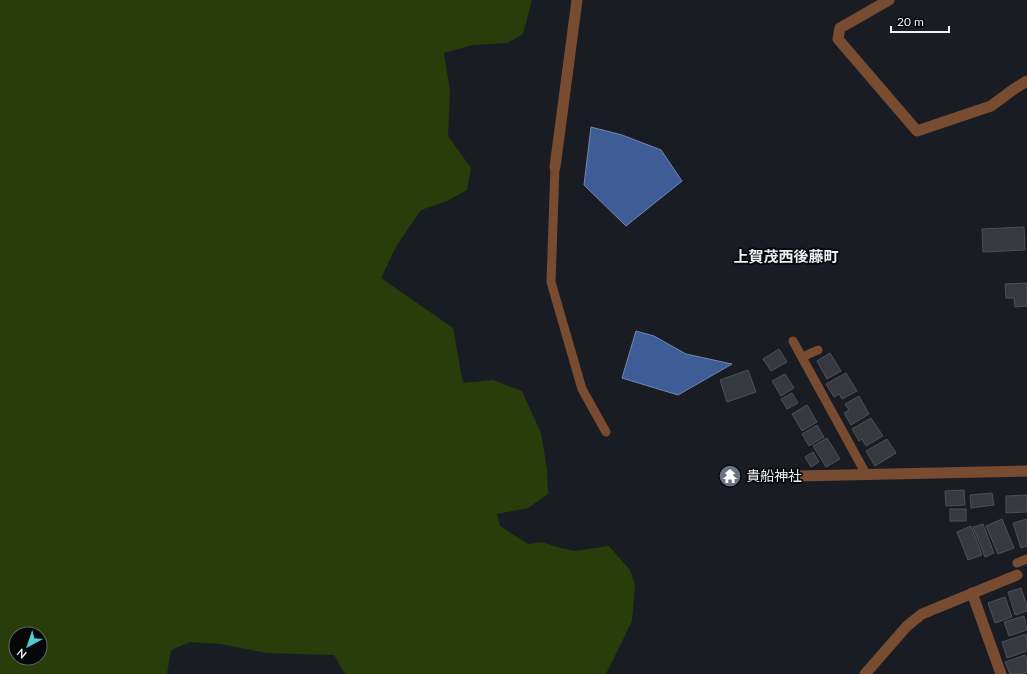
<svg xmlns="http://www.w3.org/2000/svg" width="1027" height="674" font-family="Lato,'Noto Sans JP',sans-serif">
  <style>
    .green { fill: #293d0b; fill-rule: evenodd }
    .water { fill: #3e5c95; stroke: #7388b2 }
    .building { fill: #373940; stroke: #4d5057 }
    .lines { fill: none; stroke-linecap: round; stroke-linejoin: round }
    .service { stroke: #784c31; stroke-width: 9 }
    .minor { stroke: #784c31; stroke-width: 11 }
    .labels { text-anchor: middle; stroke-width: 3.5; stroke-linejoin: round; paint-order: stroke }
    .poi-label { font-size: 14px; fill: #eeeff4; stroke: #060709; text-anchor: start }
    .neighbourhood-label { font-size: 15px; font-weight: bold; fill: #eeeff4; stroke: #060709 }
  </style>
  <rect width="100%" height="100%" fill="#1a1c23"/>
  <path class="green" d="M 0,0 L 532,0 L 523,34 L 507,43 L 473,45 L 444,53 L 450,91 L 448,136 L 471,168 L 467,190 L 447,201 L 421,210 L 397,245 L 381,278 L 453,328 L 463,383 L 493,380 L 522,391 L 541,433 L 547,469 L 548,494 L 528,508 L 497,514 L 500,526 L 528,544 L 542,542 L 557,547 L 575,551 L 609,546 L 630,570 L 635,585 L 632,621 L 606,674 L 345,674 L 334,655 L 267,653 L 220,644 L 190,642 L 171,650 L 167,674 L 0,674 ZM 16,634 L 40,634 L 40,658 L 16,658 Z"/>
  <g class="water">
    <path d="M 591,127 L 622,135 L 661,150 L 682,181 L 626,226 L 584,185 Z"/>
    <path d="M 636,331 L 654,336 L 686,354 L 732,364 L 678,395 L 622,378 Z"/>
  </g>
  <g class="building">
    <path d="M 1024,227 L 1025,250 L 983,252 L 982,229 Z"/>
    <path d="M 1027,283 L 1027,306 L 1015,307 L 1014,298 L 1006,298 L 1005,284 Z"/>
    <path d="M 779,349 L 787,362 L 771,371 L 763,359 Z"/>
    <path d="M 830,353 L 841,371 L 827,379 L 817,361 Z"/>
    <path d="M 748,370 L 756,392 L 727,402 L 720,380 Z"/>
    <path d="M 846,373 L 857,391 L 842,399 L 839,394 L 834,397 L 826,384 Z"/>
    <path d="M 785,374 L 794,388 L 781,396 L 772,381 Z"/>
    <path d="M 792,393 L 798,403 L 787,409 L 781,399 Z"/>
    <path d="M 859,396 L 869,414 L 851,425 L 844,413 L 849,410 L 845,404 Z"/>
    <path d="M 807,405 L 817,422 L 802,431 L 792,414 Z"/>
    <path d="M 871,418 L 883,436 L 866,446 L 862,439 L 859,441 L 852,429 Z"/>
    <path d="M 817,425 L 824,437 L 809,446 L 802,434 Z"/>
    <path d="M 827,438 L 840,459 L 826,467 L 813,446 Z"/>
    <path d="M 887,439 L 896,453 L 875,466 L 866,451 Z"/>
    <path d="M 813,452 L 819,462 L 811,467 L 805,457 Z"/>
    <path d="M 964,490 L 965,505 L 946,506 L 945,491 Z"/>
    <path d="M 992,493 L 994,505 L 971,508 L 970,495 Z"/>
    <path d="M 1027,495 L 1027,512 L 1006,513 L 1006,496 Z"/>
    <rect x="950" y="509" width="16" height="12"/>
    <path d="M 1002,519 L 1014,548 L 998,554 L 986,526 Z"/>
    <path d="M 1027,519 L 1027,546 L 1021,548 L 1013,523 Z"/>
    <path d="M 983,524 L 994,553 L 985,557 L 973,527 Z"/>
    <path d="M 971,526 L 982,555 L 968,560 L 957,532 Z"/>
    <path d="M 1021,588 L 1027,606 L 1027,611 L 1015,615 L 1008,592 Z"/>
    <path d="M 1005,597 L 1012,617 L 995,623 L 988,603 Z"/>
    <path d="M 1024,616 L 1027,630 L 1009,636 L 1004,622 Z"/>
    <path d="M 1026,634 L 1027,638 L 1027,651 L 1007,658 L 1002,642 Z"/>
    <path d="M 1025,655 L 1027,660 L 1027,672 L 1022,674 L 1010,674 L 1005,662 Z"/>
  </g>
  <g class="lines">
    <g class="service">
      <path d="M 555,167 L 551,282 L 582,389 L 606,432"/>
      <path d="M 793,341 L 866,474"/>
      <path d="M 802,357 L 818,350"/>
      <path d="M 1017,563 L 1027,559"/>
    </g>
    <g class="minor">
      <path d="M 889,0 L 840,28 L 838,39 L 917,131 L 991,106 L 1014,89 L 1027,81"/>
      <path d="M 555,167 L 577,0"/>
      <path d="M 798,476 L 1027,471"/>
      <path d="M 972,593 L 1001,674"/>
      <path d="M 865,674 L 907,626 L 922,614 L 1017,575"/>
    </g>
  </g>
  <defs>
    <g id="temple-disc" transform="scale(1.15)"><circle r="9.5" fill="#6b7280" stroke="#060709"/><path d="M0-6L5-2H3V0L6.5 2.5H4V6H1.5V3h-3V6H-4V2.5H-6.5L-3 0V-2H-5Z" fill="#fff"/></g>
  </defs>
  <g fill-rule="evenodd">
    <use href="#temple-disc" x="730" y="476"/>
  </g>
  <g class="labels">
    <g class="poi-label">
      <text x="746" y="481">貴船神社</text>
    </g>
    <g class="neighbourhood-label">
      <text x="786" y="262">上賀茂西後藤町</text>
    </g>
  </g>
  <g transform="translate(28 646) rotate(220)"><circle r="19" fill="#060709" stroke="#636467"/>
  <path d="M0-3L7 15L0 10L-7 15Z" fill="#51ccd1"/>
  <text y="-6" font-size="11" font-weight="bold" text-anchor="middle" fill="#eeeff4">N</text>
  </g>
  <path d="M891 26v6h58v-6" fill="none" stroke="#eeeff4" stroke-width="2"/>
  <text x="897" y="26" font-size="12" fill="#eeeff4" stroke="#060709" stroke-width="3" paint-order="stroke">20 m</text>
</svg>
